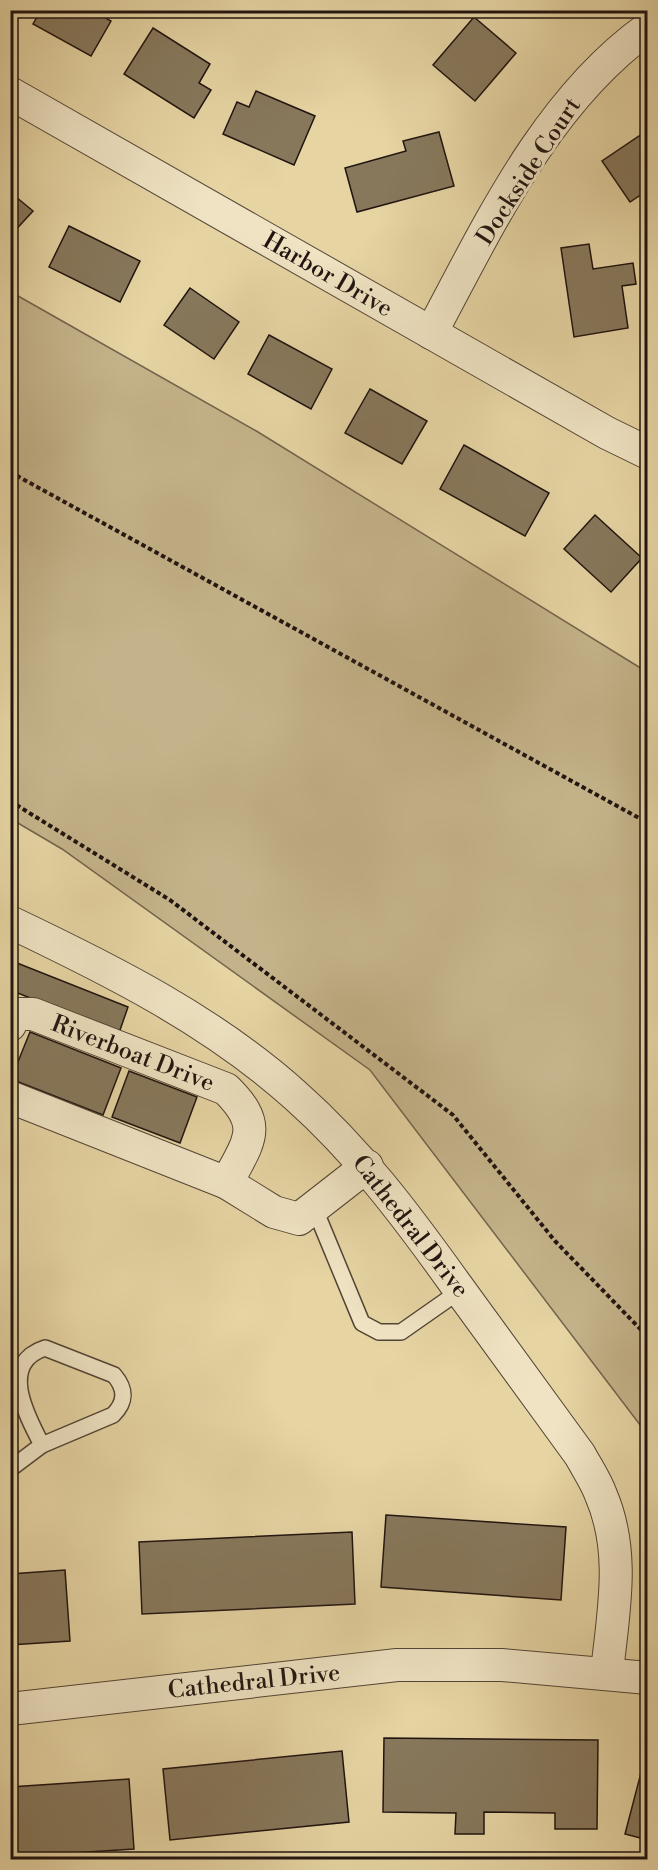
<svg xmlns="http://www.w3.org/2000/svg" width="658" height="1870" font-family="'Libre Bodoni',serif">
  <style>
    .green { fill: #c4b38a; stroke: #72644d; stroke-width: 1.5 }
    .building { fill: #87785c; stroke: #201410; stroke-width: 1.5 }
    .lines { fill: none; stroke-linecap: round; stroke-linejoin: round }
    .service-casing { stroke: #524435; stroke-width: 18 }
    .minor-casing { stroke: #524435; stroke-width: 34 }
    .path { stroke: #201410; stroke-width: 4; stroke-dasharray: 4.5 3; stroke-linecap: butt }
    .service { stroke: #efe3c3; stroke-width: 15 }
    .minor { stroke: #efe3c3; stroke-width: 32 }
    .labels { text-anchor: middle; stroke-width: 6; stroke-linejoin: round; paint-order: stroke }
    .street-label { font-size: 24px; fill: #201410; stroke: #efe3c3 }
  </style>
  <rect width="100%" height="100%" fill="#e6d4a3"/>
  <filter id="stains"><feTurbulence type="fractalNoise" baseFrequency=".00333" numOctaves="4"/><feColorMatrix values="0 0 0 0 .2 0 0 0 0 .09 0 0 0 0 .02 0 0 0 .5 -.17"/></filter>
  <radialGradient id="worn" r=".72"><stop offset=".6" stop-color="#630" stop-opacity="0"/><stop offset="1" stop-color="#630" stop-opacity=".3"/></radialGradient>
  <path class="green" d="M 11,292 L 258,432 L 647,672 L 647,1434 L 370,1070 L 62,849 L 11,819 Z"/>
  <g class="building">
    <path d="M 41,10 L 92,10 L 111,21 L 91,56 L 33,24 Z"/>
    <path d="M 474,17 L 516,53 L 475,101 L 433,65 Z"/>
    <path d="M 153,28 L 210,64 L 199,83 L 211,90 L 194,118 L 124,74 Z"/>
    <path d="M 256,91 L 315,116 L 294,165 L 223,134 L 237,102 L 249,107 Z"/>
    <path d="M 648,130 L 648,190 L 630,202 L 602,161 Z"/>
    <path d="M 439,132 L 454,186 L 357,212 L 345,168 L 406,151 L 403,141 Z"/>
    <path d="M 10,192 L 33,211 L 10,236 Z"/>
    <path d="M 69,226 L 140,261 L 120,302 L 49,267 Z"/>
    <path d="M 589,244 L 593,269 L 633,263 L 636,284 L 622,286 L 628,328 L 574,337 L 561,248 Z"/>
    <path d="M 190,288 L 239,322 L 214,359 L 164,325 Z"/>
    <path d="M 269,335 L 332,369 L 311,409 L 248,374 Z"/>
    <path d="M 370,389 L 427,421 L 402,464 L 345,433 Z"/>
    <path d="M 464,445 L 549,493 L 525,536 L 440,489 Z"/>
    <path d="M 595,515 L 642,558 L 611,592 L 564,549 Z"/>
    <path d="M 12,961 L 128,1007 L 119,1033 L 10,990 Z"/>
    <path d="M 30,1032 L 121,1068 L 103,1115 L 11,1079 Z"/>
    <path d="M 129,1071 L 197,1097 L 180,1143 L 112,1117 Z"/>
    <path d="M 386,1515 L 566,1527 L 561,1600 L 381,1587 Z"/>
    <path d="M 352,1532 L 355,1604 L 142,1614 L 139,1542 Z"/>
    <path d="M 65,1570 L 70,1641 L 10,1645 L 10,1574 Z"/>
    <path d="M 384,1738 L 598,1740 L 597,1829 L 555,1829 L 555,1813 L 484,1812 L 484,1834 L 455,1834 L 456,1813 L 383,1812 Z"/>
    <path d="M 648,1746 L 648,1840 L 625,1834 Z"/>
    <path d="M 342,1751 L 349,1822 L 170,1840 L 163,1769 Z"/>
    <path d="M 129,1779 L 134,1849 L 10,1857 L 10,1787 Z"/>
  </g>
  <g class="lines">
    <g class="service-casing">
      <g id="service">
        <path d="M 314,1207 L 362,1323 L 379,1332 L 401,1332 L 461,1290"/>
        <path d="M 45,1348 L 114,1375 C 126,1389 126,1402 113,1415 L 42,1445 C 24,1411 0,1363 45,1348 Z"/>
        <path d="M 10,1469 L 42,1445"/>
      </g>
    </g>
    <g class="minor-casing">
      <g id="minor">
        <path d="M 10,93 L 607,433 L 648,453"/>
        <path d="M 431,333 C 489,225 546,101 648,28"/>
        <path d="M 10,922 C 111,970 213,1021 296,1096 C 358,1151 406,1215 454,1282 C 496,1339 538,1397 580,1455 C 587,1468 596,1481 601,1495 C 626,1553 613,1613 607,1672"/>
        <path d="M 10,1025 L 15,1014 L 33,1014 L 226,1089 C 265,1127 248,1141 227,1183"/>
        <path d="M 10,1097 L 227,1183 L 274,1212 L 299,1219 L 367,1166"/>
        <path d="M 10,1709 L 397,1665 L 502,1665 L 648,1678"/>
      </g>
    </g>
    <g class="path">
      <path d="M 10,472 L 648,823"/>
      <path d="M 10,801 L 170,900 L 453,1115 L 555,1241 L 648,1337"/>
    </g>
    <use href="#service" class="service"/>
    <use href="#minor" class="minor"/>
  </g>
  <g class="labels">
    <g class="street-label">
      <text transform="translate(528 171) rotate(-57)" y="8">Dockside Court</text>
      <text transform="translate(328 274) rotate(30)" y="8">Harbor Drive</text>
      <text transform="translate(133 1053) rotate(21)" y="8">Riverboat Drive</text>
      <text transform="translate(411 1226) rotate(52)" y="8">Cathedral Drive</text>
      <text transform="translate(254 1681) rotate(-6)" y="8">Cathedral Drive</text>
    </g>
  </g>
  <rect width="658" height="1870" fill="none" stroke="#e6d4a3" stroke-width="36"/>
  <rect x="12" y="12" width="634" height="1846" fill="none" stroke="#201410" stroke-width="3"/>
  <rect x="18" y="18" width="622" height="1834" fill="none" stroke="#201410" stroke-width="1.5"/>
  <rect width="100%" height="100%" filter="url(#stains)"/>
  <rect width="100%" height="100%" fill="url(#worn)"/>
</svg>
